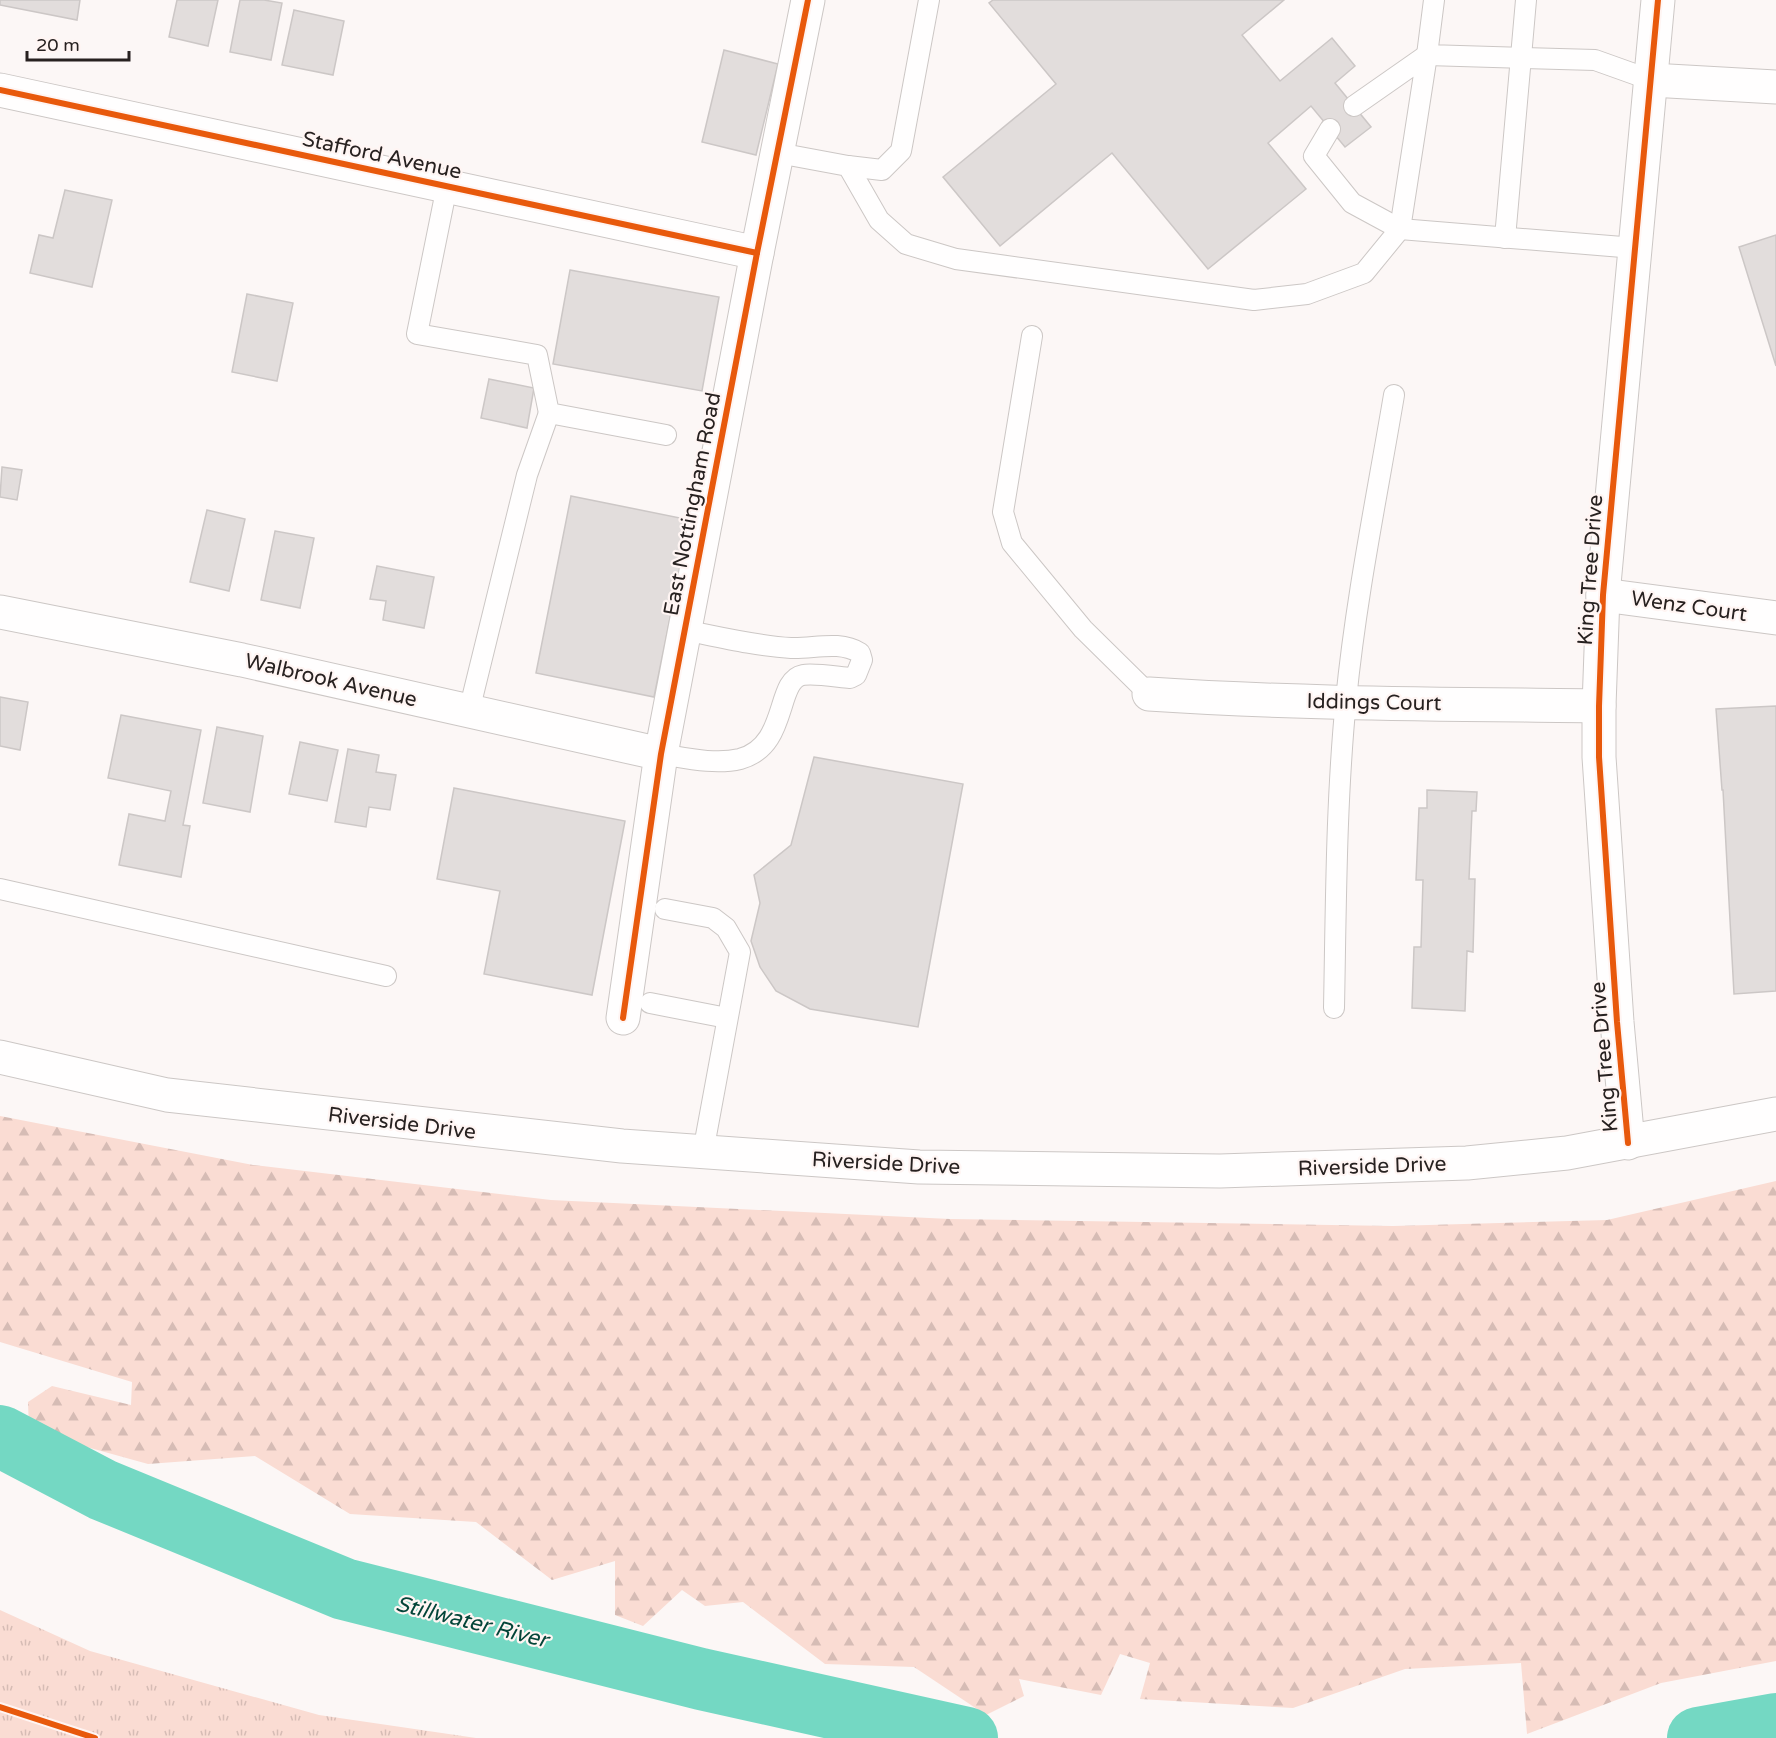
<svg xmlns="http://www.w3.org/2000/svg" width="1776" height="1738" font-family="'Varela Round',sans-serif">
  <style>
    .grass { fill: url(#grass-tufts) }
    .forest { fill: url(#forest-firs) }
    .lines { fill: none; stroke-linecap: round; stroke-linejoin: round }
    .river { stroke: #74d8c3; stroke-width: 62 }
    .building { fill: #e2dddc; stroke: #ccc7c6; stroke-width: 1.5 }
    .lane-casing { stroke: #ccc7c5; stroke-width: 22 }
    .street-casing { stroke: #ccc7c5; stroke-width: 35 }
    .secondary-casing { stroke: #ccc7c5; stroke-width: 35 }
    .lane { stroke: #fffefe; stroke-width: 20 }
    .street { stroke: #fffefe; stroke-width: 33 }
    .secondary { stroke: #fffefe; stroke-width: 33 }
    .cycleway-casing { stroke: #fff5f3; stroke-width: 10 }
    .cycleway { stroke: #e8590c; stroke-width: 6 }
    .labels { text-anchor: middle; stroke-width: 4.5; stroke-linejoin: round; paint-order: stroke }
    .street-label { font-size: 21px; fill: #272120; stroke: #fff5f3 }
    .water-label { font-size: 22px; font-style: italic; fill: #044539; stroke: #fff5f3 }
  </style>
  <defs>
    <pattern id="grass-tufts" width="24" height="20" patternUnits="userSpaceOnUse" patternTransform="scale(1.5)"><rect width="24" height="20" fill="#fadcd3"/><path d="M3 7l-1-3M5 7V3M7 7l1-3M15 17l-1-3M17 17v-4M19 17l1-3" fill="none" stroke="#d6bcb5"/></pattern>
    <pattern id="forest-firs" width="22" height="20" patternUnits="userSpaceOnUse" patternTransform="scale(1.5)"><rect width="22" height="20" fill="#fadcd3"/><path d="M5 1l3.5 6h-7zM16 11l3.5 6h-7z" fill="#d6bcb5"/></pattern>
  </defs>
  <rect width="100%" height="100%" fill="#fcf7f6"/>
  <path class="grass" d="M 0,1610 L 90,1651 L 319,1715 L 476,1738 L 0,1738 Z"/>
  <path class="forest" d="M 0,1116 L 253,1165 L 551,1200 L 950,1219 L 1393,1226 L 1607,1220 L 1776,1181 L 1776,1661 L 1661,1683 L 1527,1734 L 1521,1663 L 1405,1669 L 1293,1708 L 1140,1699 L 1150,1663 L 1120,1654 L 1101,1695 L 1019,1679 L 1024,1696 L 986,1715 L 914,1667 L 825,1664 L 743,1602 L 705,1606 L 682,1590 L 643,1626 L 615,1615 L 615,1561 L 552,1580 L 476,1522 L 350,1514 L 255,1456 L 148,1464 L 29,1431 L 28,1402 L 52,1386 L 131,1405 L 132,1382 L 0,1342 Z"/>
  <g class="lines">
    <g class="river">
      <path d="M 0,1436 L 103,1490 L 344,1589 L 701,1679 L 967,1738"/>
      <path d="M 1698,1738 L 1776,1724"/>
    </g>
  </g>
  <g class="building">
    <path d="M 0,0 L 80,0 L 77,20 L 0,5 Z"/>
    <path d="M 177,0 L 218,0 L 208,46 L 169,37 Z"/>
    <path d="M 240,0 L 264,0 L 282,3 L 271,60 L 230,52 Z"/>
    <path d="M 993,0 L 1284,0 L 1242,35 L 1280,81 L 1332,38 L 1355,66 L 1335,83 L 1371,127 L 1345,147 L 1311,106 L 1268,143 L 1306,189 L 1208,269 L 1112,153 L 1000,246 L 943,177 L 1056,84 L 989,3 Z"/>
    <path d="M 294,10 L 344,21 L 333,75 L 282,65 Z"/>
    <path d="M 724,50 L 778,64 L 756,155 L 702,142 Z"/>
    <path d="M 65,190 L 112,200 L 92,287 L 30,273 L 39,235 L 53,238 Z"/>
    <path d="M 1776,235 L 1776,366 L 1739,247 Z"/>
    <path d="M 570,270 L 719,297 L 702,391 L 553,364 Z"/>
    <path d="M 247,294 L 293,303 L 277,381 L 232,372 Z"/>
    <path d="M 489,379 L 534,388 L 527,428 L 481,418 Z"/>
    <path d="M 2,467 L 22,470 L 17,500 L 0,497 Z"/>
    <path d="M 571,496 L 690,520 L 654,697 L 536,673 Z"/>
    <path d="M 207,510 L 245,519 L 229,591 L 190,582 Z"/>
    <path d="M 275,531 L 314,538 L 300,608 L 261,600 Z"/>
    <path d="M 377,566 L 434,577 L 424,628 L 383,620 L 386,601 L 370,599 Z"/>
    <path d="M 0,697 L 28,702 L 20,750 L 0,746 Z"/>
    <path d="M 1776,706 L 1776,991 L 1734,994 L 1723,790 L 1722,790 L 1716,709 Z"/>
    <path d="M 121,715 L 201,730 L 183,825 L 190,826 L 181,877 L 119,865 L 129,814 L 165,821 L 171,791 L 108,778 Z"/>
    <path d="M 217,727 L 263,736 L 250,812 L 203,803 Z"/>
    <path d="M 300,742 L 338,750 L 327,801 L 289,794 Z"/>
    <path d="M 348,749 L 379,755 L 376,772 L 396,775 L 390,810 L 369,807 L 366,827 L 335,822 Z"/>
    <path d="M 814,757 L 963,784 L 918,1027 L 810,1009 L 776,991 L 760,967 L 751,941 L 760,903 L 754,875 L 791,845 Z"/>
    <path d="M 454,788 L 625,821 L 592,995 L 484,974 L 500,891 L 437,879 Z"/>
    <path d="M 1427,790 L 1477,792 L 1476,811 L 1472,811 L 1469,879 L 1475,879 L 1473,952 L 1467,951 L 1465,1011 L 1412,1008 L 1414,947 L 1421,947 L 1423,880 L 1416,880 L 1419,808 L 1427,808 Z"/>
  </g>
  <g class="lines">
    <g class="lane-casing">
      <g id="lane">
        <path d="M 1434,0 L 1427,55 L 1595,60 L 1651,80"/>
        <path d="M 1330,129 L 1314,156 L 1352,203 L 1400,229 L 1635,248"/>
        <path d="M 778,153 L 848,166 L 879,220 L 906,244 L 956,259 L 1254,300 L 1307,294 L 1364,273 L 1400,229 L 1427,55 L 1354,106"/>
        <path d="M 848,166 L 882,170 L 901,151 L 929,0"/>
        <path d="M 447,186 L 417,334 L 537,355 L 549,413 L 666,435"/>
        <path d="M 1505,238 L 1526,0"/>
        <path d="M 1032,336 L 1003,512 L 1012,543 L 1083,629 L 1149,694"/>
        <path d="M 469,711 L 527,475 L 549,413"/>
        <path d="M 661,754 C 686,758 715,765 740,759 C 789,746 775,680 803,675 C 814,673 838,677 850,678 L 856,675 L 862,660 L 860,653 C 839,640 814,649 791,648 C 756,646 719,637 684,630"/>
        <path d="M 0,889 L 386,976"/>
        <path d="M 665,909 L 713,918 L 726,928 L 740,952 L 703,1152"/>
        <path d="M 650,1003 L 727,1018"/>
        <path d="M 1334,1008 C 1336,905 1336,802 1346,700 C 1356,597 1377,496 1394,395"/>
      </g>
    </g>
    <g class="street-casing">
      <g id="street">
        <path d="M 1651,80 L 1776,87"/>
        <path d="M 0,90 L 757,253"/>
        <path d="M 1603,595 L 1776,618"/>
        <path d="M 0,612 L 242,660 L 661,754"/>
        <path d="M 1149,694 C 1299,704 1449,704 1599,706"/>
        <path d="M 623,1018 L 661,754 L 757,253 L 808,0"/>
        <path d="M 1628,1143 L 1617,1022 L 1599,757 L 1599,706 L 1603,595 L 1658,0"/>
      </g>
    </g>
    <g class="secondary-casing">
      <path id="secondary" d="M 0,1057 L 167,1095 L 622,1146 L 919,1167 L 1220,1171 L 1467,1163 L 1567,1153 L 1776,1114"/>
    </g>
    <use href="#lane" class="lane"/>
    <use href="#street" class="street"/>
    <use href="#secondary" class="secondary"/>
    <g class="cycleway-casing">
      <g id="cycleway">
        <path d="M 0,90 L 757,253"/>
        <path d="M 623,1018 L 661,754 L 757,253 L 808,0"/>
        <path d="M 1628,1143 L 1617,1022 L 1599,757 L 1599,706 L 1603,595 L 1658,0"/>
        <path d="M 0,1707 L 95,1738"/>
      </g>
    </g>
    <use href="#cycleway" class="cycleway"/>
  </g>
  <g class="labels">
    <g class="street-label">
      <text transform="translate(382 155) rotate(12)" y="7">Stafford Avenue</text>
      <text transform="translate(692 504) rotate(-79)" y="7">East Nottingham Road</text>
      <text transform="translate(1590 570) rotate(-86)" y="7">King Tree Drive</text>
      <text transform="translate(1689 606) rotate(8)" y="7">Wenz Court</text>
      <text transform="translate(331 680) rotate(13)" y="7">Walbrook Avenue</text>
      <text transform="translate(1374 702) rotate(1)" y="7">Iddings Court</text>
      <text transform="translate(1604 1057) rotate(-95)" y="7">King Tree Drive</text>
      <text transform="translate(402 1123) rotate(7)" y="7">Riverside Drive</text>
      <text transform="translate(886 1163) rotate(3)" y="7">Riverside Drive</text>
      <text transform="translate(1372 1166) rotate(-2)" y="7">Riverside Drive</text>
    </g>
    <g class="water-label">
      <text transform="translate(472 1621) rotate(14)" y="8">Stillwater River</text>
    </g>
  </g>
  <path d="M27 51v9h102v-9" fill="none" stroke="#272120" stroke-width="3"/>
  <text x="36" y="51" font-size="18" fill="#272120" stroke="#fff5f3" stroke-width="4.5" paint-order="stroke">20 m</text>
</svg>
